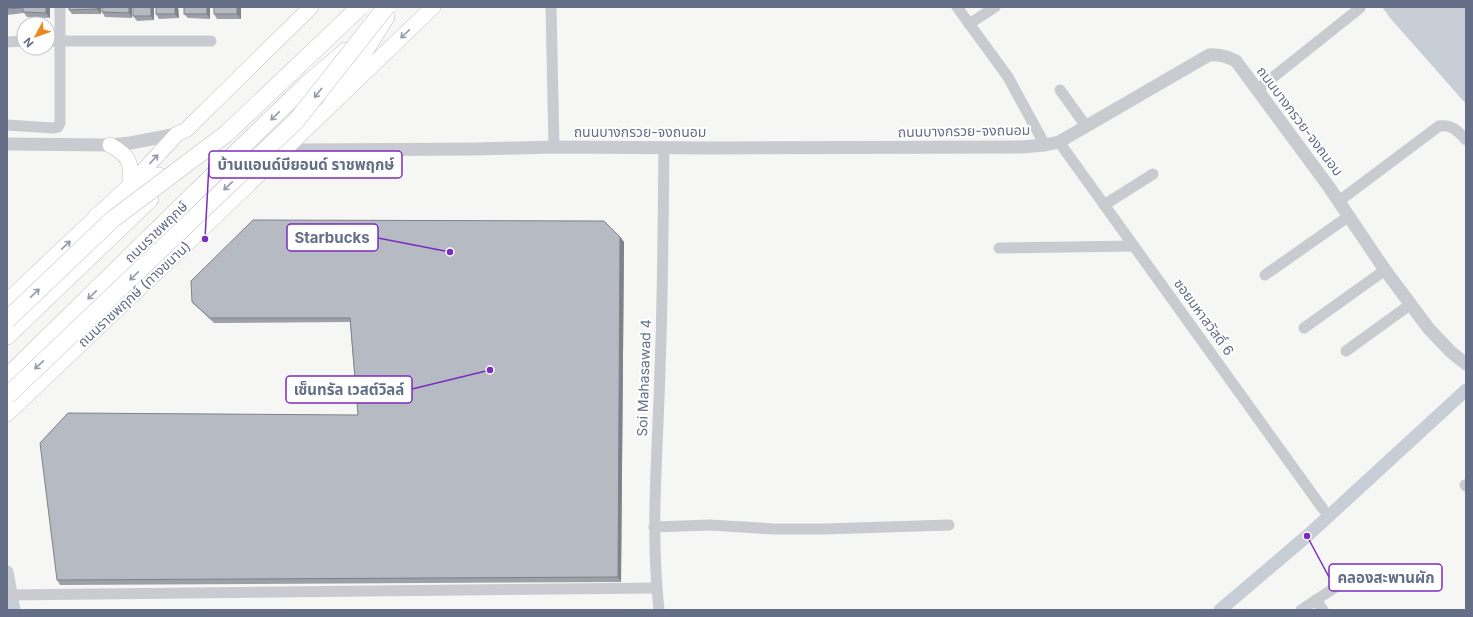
<svg xmlns="http://www.w3.org/2000/svg" width="1473" height="617" font-family="Inter,'Noto Sans Thai',sans-serif">
  <style>
    .water { fill: #c8ced5 }
    .lines { fill: none; stroke-linecap: round; stroke-linejoin: round }
    .canal { stroke: #c8ced5; stroke-width: 13 }
    .secondary-casing { stroke: #bec0c6; stroke-width: 16 }
    .primary-casing { stroke: #bcbec3; stroke-width: 18 }
    .minor { stroke: #cacbd0; stroke-width: 11 }
    .tertiary { stroke: #cacbd0; stroke-width: 13 }
    .secondary { stroke: #fff; stroke-width: 15 }
    .primary { stroke: #fff; stroke-width: 17 }
    .primary-bridge-casing { stroke: #bcbec3; stroke-width: 18; stroke-linecap: butt }
    .primary-bridge { stroke: #fff; stroke-width: 17 }
    .wall { fill: #9da0a7 }
    .shaded-wall { fill: #7f8288 }
    .building { fill: #b6bac2; stroke: #7f8288 }
    .oneway { stroke: #929aab }
    .labels { text-anchor: middle; stroke-width: 4; stroke-linejoin: round; paint-order: stroke }
    .street-label { font-size: 14px; fill: #646e87; stroke: #fff }
    .leader { fill: none; stroke: #7b2cbf; stroke-width: 1.5 }
    .callout-dot { fill: #7b2cbf; stroke: #fff; stroke-width: 1.5 }
    .callout { fill: #fff; stroke: #7b2cbf; stroke-width: 1.5 }
    .callout-label { font-size: 15px; text-anchor: middle; font-weight: bold; fill: #646e87 }
  </style>
  <rect width="100%" height="100%" fill="#f6f7f4"/>
  <path class="water" d="M 1382,7 L 1466,7 L 1466,104 L 1391,19 Z"/>
  <g class="lines">
    <g class="canal">
      <path d="M 7,572 L 14,610"/>
      <path d="M 1220,610 L 1307,536 L 1466,390"/>
    </g>
    <g class="secondary-casing">
      <g id="secondary">
        <path d="M 110,145 C 130,156 132,163 130,185"/>
        <path d="M 7,301 L 130,185 L 177,134 L 186,130 L 311,7"/>
        <path d="M 7,414 L 197,234 L 433,7"/>
      </g>
    </g>
    <g class="primary-casing">
      <g id="primary">
        <path d="M 332,103 L 386,17"/>
        <path d="M 97,216 L 159,176"/>
        <path d="M 7,336 L 150,199"/>
        <path d="M 7,377 L 246,143 L 306,85 L 346,51"/>
      </g>
    </g>
    <g class="minor">
      <path d="M 551,7 L 554,147"/>
      <path d="M 957,7 L 1008,77 L 1045,145"/>
      <path d="M 969,24 L 995,7"/>
      <path d="M 48,41 L 211,41"/>
      <path d="M 7,42 L 24,41"/>
      <path d="M 1060,90 L 1086,126"/>
      <path d="M 1257,90 L 1360,8"/>
      <path d="M 7,125 L 53,128 L 58,127 L 60,123 L 60,7"/>
      <path d="M 1059,142 L 1323,509"/>
      <path d="M 1339,201 L 1439,126 C 1452,124 1458,131 1466,140"/>
      <path d="M 1104,205 L 1153,174"/>
      <path d="M 999,248 L 1134,246"/>
      <path d="M 1265,275 L 1349,216"/>
      <path d="M 1304,328 L 1385,270"/>
      <path d="M 1346,351 L 1411,304"/>
      <path d="M 1465,485 L 1466,486"/>
      <path d="M 654,527 L 710,525 L 774,529 L 824,529 L 949,525"/>
      <path d="M 7,595 L 656,588"/>
      <path d="M 659,610 C 650,529 658,449 660,368 C 663,295 663,221 664,147"/>
      <path d="M 1301,610 L 1316,600"/>
      <path d="M 1323,610 L 1316,600 L 1362,570"/>
    </g>
    <g class="tertiary">
      <path d="M 7,144 L 110,145 L 130,143 L 177,134"/>
      <path d="M 286,149 L 302,150 L 475,149 L 554,147 L 711,148 L 1022,147 L 1045,145 L 1059,142 L 1209,55 C 1219,54 1226,56 1236,61 L 1329,187 L 1385,270 L 1429,329 L 1451,352 L 1466,364"/>
    </g>
    <use href="#secondary" class="secondary"/>
    <use href="#primary" class="primary"/>
    <g class="primary-bridge-casing">
      <g id="primary-bridge">
        <path d="M 7,320 L 113,219 L 226,134 L 360,7"/>
        <path d="M 7,396 L 296,121 L 386,7"/>
      </g>
    </g>
    <use href="#primary-bridge" class="primary-bridge"/>
  </g>
  <g class="wall">
    <path d="M 7,7 L 50,7 L 50,18 L 27,17 L 24,13 L 7,15 Z"/>
    <path d="M 69,7 L 101,7 L 101,14 L 72,14 L 69,10 Z"/>
    <path d="M 102,7 L 132,7 L 132,18 L 105,17 L 102,12 Z"/>
    <path d="M 154,7 L 154,20 L 137,21 L 133,16 Z"/>
    <path d="M 156,7 L 178,7 L 179,18 L 159,19 L 156,14 Z"/>
    <path d="M 184,7 L 210,7 L 210,19 L 188,18 L 184,14 Z"/>
    <path d="M 241,7 L 241,19 L 217,19 L 214,14 Z"/>
    <path d="M 620,237 L 624,242 L 621,582 L 60,585 L 57,580 L 358,415 L 350,322 L 214,323 L 196,306 L 192,302 Z"/>
  </g>
  <g class="shaded-wall">
    <path d="M 46,7 L 50,7 L 50,18 L 46,13 Z"/>
    <path d="M 97,7 L 101,7 L 101,14 L 97,9 Z"/>
    <path d="M 129,7 L 132,7 L 132,18 L 129,13 Z"/>
    <path d="M 151,7 L 154,7 L 154,20 L 151,16 Z"/>
    <path d="M 175,7 L 178,7 L 179,18 L 175,14 Z"/>
    <path d="M 207,7 L 210,7 L 210,19 L 207,14 Z"/>
    <path d="M 237,7 L 241,7 L 241,19 L 237,14 Z"/>
    <path d="M 620,237 L 624,242 L 621,582 L 618,577 Z"/>
  </g>
  <g class="building">
    <path d="M 7,7 L 21,7 L 21,8 L 7,9 Z"/>
    <path d="M 23,7 L 46,7 L 46,13 L 23,12 Z"/>
    <path d="M 69,7 L 97,7 L 97,9 L 69,10 Z"/>
    <path d="M 102,7 L 129,7 L 129,13 L 102,12 Z"/>
    <rect x="133" y="7" width="18" height="9"/>
    <rect x="156" y="7" width="19" height="7"/>
    <rect x="184" y="7" width="23" height="7"/>
    <rect x="214" y="7" width="23" height="7"/>
    <path d="M 253,220 L 604,221 L 620,237 L 618,577 L 57,580 L 40,443 L 68,413 L 358,415 L 350,318 L 210,318 L 192,302 L 191,281 Z"/>
  </g>
  <defs><path id="oneway-shaft" d="M-6 0H5M1.5-3L5.5 0L1.5 3" fill="none" stroke-width="1.6" stroke-linecap="round" stroke-linejoin="round"/></defs>
  <g class="oneway">
    <use href="#oneway-shaft" transform="translate(405 34) rotate(136)"/>
    <use href="#oneway-shaft" transform="translate(318 93) rotate(128)"/>
    <use href="#oneway-shaft" transform="translate(275 116) rotate(136)"/>
    <use href="#oneway-shaft" transform="translate(154 159) rotate(-47)"/>
    <use href="#oneway-shaft" transform="translate(228 186) rotate(136)"/>
    <use href="#oneway-shaft" transform="translate(66 245) rotate(-43)"/>
    <use href="#oneway-shaft" transform="translate(134 276) rotate(136)"/>
    <use href="#oneway-shaft" transform="translate(35 293) rotate(-43)"/>
    <use href="#oneway-shaft" transform="translate(92 295) rotate(136)"/>
    <use href="#oneway-shaft" transform="translate(39 365) rotate(137)"/>
  </g>
  <g class="labels">
    <g class="street-label">
      <text transform="translate(1300 121) rotate(53)" y="5">ถนนบางกรวย-จงถนอม</text>
      <text transform="translate(964 131) rotate(-1)" y="5">ถนนบางกรวย-จงถนอม</text>
      <text x="640" y="137">ถนนบางกรวย-จงถนอม</text>
      <text transform="translate(156 232) rotate(-44)" y="5">ถนนราชพฤกษ์</text>
      <text transform="translate(134 294) rotate(-43)" y="5">ถนนราชพฤกษ์ (ทางขนาน)</text>
      <text transform="translate(1204 317) rotate(54)" y="5">ซอยมหาสวัสดิ์ 6</text>
      <text transform="translate(644 378) rotate(-88)" y="5">Soi Mahasawad 4</text>
    </g>
  </g>
  <path class="leader" d="M205 239L209 164M450 252L378 238M490 370L412 389M1307 536L1329 577"/>
  <g class="callout-dot">
    <circle cx="205" cy="239" r="4"/>
    <circle cx="450" cy="252" r="4"/>
    <circle cx="490" cy="370" r="4"/>
    <circle cx="1307" cy="536" r="4"/>
  </g>
  <g class="callout">
    <rect x="209" y="151" width="193" height="27" rx="4"/>
    <rect x="287" y="224" width="91" height="27" rx="4"/>
    <rect x="286" y="376" width="126" height="27" rx="4"/>
    <rect x="1329" y="564" width="113" height="27" rx="4"/>
  </g>
  <g class="callout-label">
    <text x="306" y="170">บ้านแอนด์บียอนด์ ราชพฤกษ์</text>
    <text x="332" y="243">Starbucks</text>
    <text x="349" y="395">เซ็นทรัล เวสต์วิลล์</text>
    <text x="1386" y="583">คลองสะพานผัก</text>
  </g>
  <rect width="1473" height="617" fill="none" stroke="#646e87" stroke-width="16"/>
  <g transform="translate(36 36) rotate(229)"><circle r="19" fill="#ffffff" stroke="#c1c5cf"/>
  <path d="M0-3L7 15L0 10L-7 15Z" fill="#ef851d"/>
  <text y="-6" font-size="11" font-weight="bold" text-anchor="middle" fill="#646e87">N</text>
  </g>
</svg>
